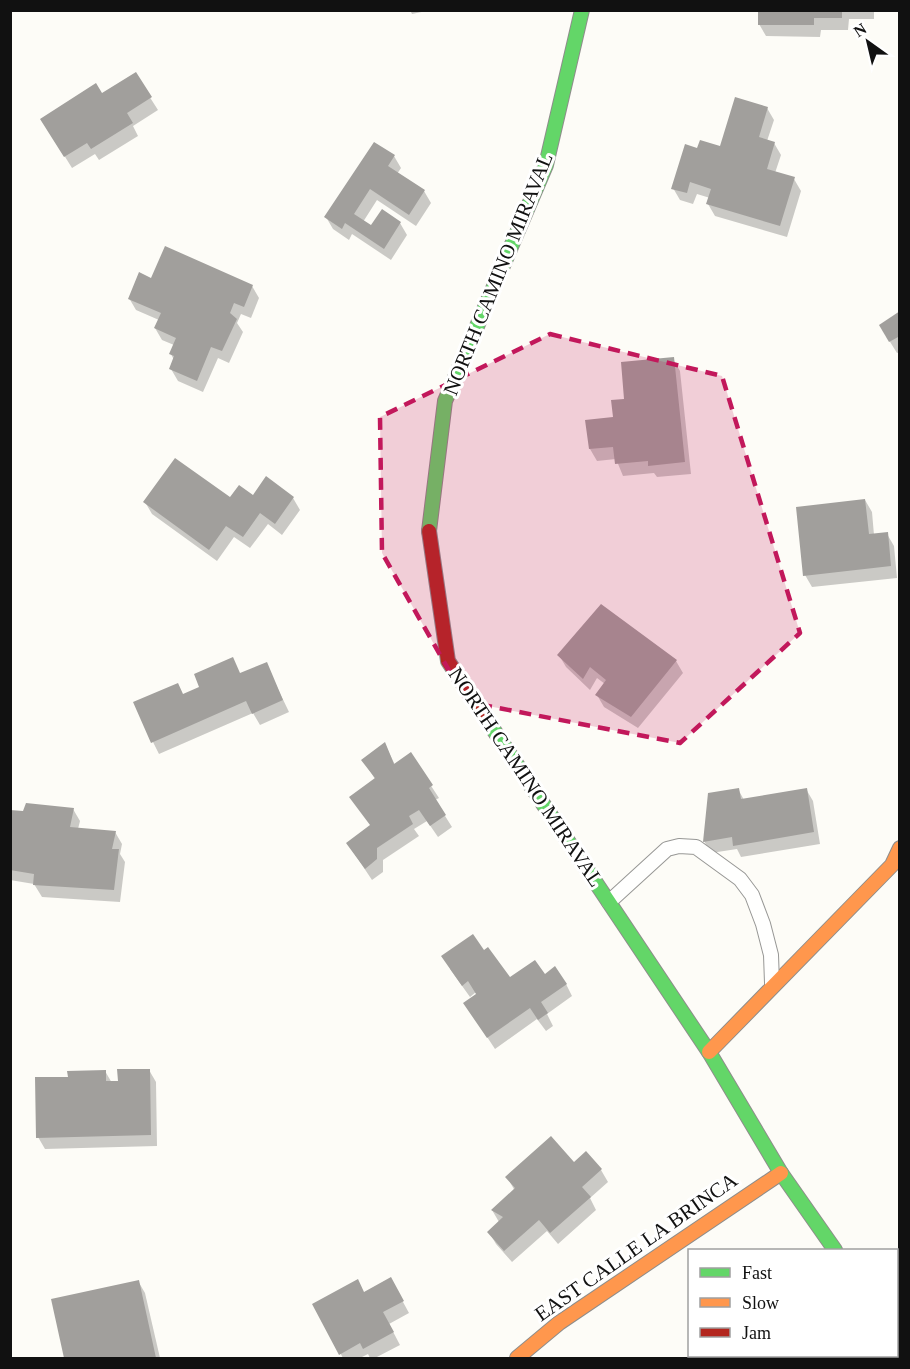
<svg xmlns="http://www.w3.org/2000/svg" width="910" height="1369" font-family="Georgia,serif">
  <style>
    .shadow { fill: #0003 }
    .building { fill: #a19f9c }
    .lines { fill: none; stroke-linecap: round; stroke-linejoin: round }
    .lane-casing { stroke: #979795; stroke-width: 16 }
    .street-casing { stroke: #979795; stroke-width: 29 }
    .fast-casing { stroke: #8e8d8b; stroke-width: 16 }
    .slow-casing { stroke: #8e8d8b; stroke-width: 16 }
    .jam-casing { stroke: #8e8d8b; stroke-width: 16 }
    .lane { stroke: #fffffe; stroke-width: 14 }
    .street { stroke: #fffffe; stroke-width: 27 }
    .fast { stroke: #63d668; stroke-width: 14 }
    .slow { stroke: #ff974d; stroke-width: 14 }
    .jam { stroke: #b3261e; stroke-width: 14 }
    .marked { fill: #c2185b; fill-opacity: 0.2; stroke: #c2185b; stroke-width: 4.5; stroke-dasharray: 12 8; stroke-linejoin: round }
    .labels { text-anchor: middle; stroke-width: 6; stroke-linejoin: round; paint-order: stroke }
    .street-label { font-size: 21px; fill: #111; stroke: #fff }
  </style>
  <rect width="100%" height="100%" fill="#fdfcf7"/>
  <g class="shadow">
    <path d="M 410,10 L 431,10 L 412,14 Z"/>
    <path d="M 760,10 L 874,10 L 874,19 L 849,19 L 848,30 L 821,30 L 820,37 L 766,36 L 759,24 Z"/>
    <path d="M 135,74 L 158,110 L 133,126 L 138,136 L 99,160 L 95,154 L 72,168 L 49,131 Z"/>
    <path d="M 767,108 L 774,120 L 767,141 L 774,143 L 781,155 L 775,173 L 794,179 L 801,191 L 787,237 L 715,216 L 708,204 L 710,198 L 697,194 L 693,204 L 680,200 L 673,188 L 698,150 L 721,148 Z"/>
    <path d="M 394,156 L 401,168 L 397,174 L 424,191 L 431,203 L 416,226 L 377,200 L 363,222 L 372,227 L 382,211 L 400,223 L 407,235 L 391,260 L 352,234 L 349,240 L 333,229 L 326,217 Z"/>
    <path d="M 152,280 L 252,286 L 259,298 L 251,318 L 241,314 L 237,323 L 243,332 L 229,363 L 218,358 L 203,392 L 178,381 L 171,369 L 174,360 L 171,354 L 174,345 L 162,340 L 155,328 L 159,320 L 136,310 L 129,298 Z"/>
    <path d="M 900,313 L 900,352 L 897,353 L 887,337 Z"/>
    <path d="M 673,359 L 680,371 L 691,474 L 657,477 L 654,473 L 623,476 L 616,459 L 597,461 L 590,449 L 587,422 L 615,419 Z"/>
    <path d="M 253,497 L 293,498 L 300,510 L 282,535 L 268,524 L 250,548 L 234,537 L 217,561 L 152,514 L 145,502 Z"/>
    <path d="M 865,500 L 872,512 L 874,535 L 887,534 L 894,546 L 897,578 L 812,587 L 805,575 Z"/>
    <path d="M 559,655 L 676,661 L 683,673 L 638,728 L 604,707 L 597,695 L 605,684 L 597,678 L 590,690 L 566,667 Z"/>
    <path d="M 266,664 L 289,712 L 260,725 L 253,713 L 159,754 L 153,742 L 184,696 Z"/>
    <path d="M 385,744 L 395,765 L 411,755 L 439,798 L 435,800 L 452,827 L 438,837 L 427,821 L 414,829 L 419,836 L 383,860 L 383,872 L 372,880 L 348,844 L 371,826 L 375,779 L 363,760 Z"/>
    <path d="M 738,789 L 744,800 L 806,789 L 813,801 L 820,844 L 741,857 L 737,849 L 711,853 L 704,841 Z"/>
    <path d="M 73,809 L 80,821 L 78,829 L 115,832 L 122,844 L 120,854 L 125,862 L 120,902 L 42,897 L 34,884 L 10,880 L 10,812 Z"/>
    <path d="M 484,952 L 509,980 L 545,976 L 566,984 L 572,996 L 547,1014 L 553,1026 L 546,1031 L 537,1019 L 495,1049 L 472,1014 L 478,995 L 476,992 L 470,997 L 450,969 Z"/>
    <path d="M 149,1070 L 156,1082 L 157,1146 L 45,1149 L 38,1137 L 70,1078 L 105,1071 L 112,1083 L 119,1083 Z"/>
    <path d="M 586,1153 L 601,1170 L 608,1182 L 590,1198 L 596,1210 L 558,1244 L 547,1231 L 512,1262 L 496,1244 L 489,1232 L 499,1222 L 492,1210 L 515,1191 L 507,1177 L 574,1164 Z"/>
    <path d="M 391,1280 L 409,1313 L 389,1324 L 400,1345 L 375,1358 L 370,1358 L 368,1354 L 360,1358 L 343,1358 L 314,1305 L 364,1294 Z"/>
    <path d="M 138,1281 L 145,1293 L 160,1358 L 66,1358 L 53,1300 Z"/>
  </g>
  <g class="building">
    <path d="M 758,10 L 842,10 L 842,18 L 814,18 L 814,25 L 758,25 Z"/>
    <path d="M 136,72 L 152,97 L 127,113 L 133,123 L 91,149 L 87,143 L 64,157 L 40,119 L 96,83 L 102,93 Z"/>
    <path d="M 735,97 L 768,107 L 759,137 L 775,142 L 767,169 L 795,177 L 780,226 L 706,204 L 711,189 L 690,182 L 687,193 L 671,189 L 685,144 L 697,148 L 700,140 L 720,146 Z"/>
    <path d="M 374,142 L 395,155 L 388,166 L 425,190 L 409,215 L 370,189 L 354,214 L 371,225 L 382,209 L 401,222 L 384,249 L 345,223 L 342,229 L 324,217 Z"/>
    <path d="M 165,246 L 253,285 L 244,307 L 234,303 L 230,313 L 237,319 L 222,351 L 211,347 L 197,381 L 169,369 L 174,356 L 169,354 L 176,338 L 154,328 L 161,313 L 128,299 L 139,272 L 151,278 Z"/>
    <path d="M 900,311 L 900,336 L 889,342 L 879,325 Z"/>
    <path d="M 674,357 L 685,462 L 648,466 L 648,461 L 615,464 L 613,447 L 589,449 L 585,420 L 613,417 L 611,400 L 624,399 L 621,362 Z"/>
    <path d="M 175,458 L 230,497 L 239,485 L 253,495 L 266,476 L 294,497 L 275,524 L 260,513 L 243,537 L 226,526 L 209,550 L 143,502 Z"/>
    <path d="M 865,499 L 869,534 L 888,532 L 891,566 L 803,576 L 796,507 Z"/>
    <path d="M 601,604 L 677,660 L 631,717 L 595,695 L 606,680 L 590,667 L 583,679 L 557,655 Z"/>
    <path d="M 233,657 L 240,673 L 267,662 L 283,700 L 252,714 L 246,701 L 151,743 L 133,702 L 178,683 L 183,694 L 199,687 L 194,674 Z"/>
    <path d="M 385,742 L 394,764 L 411,752 L 433,785 L 429,788 L 446,815 L 430,826 L 419,810 L 409,816 L 413,824 L 377,848 L 377,859 L 365,869 L 346,843 L 370,825 L 349,797 L 375,778 L 361,760 Z"/>
    <path d="M 739,788 L 741,799 L 807,788 L 814,832 L 733,846 L 732,837 L 703,842 L 708,793 Z"/>
    <path d="M 26,803 L 74,808 L 70,827 L 116,831 L 112,849 L 119,849 L 114,890 L 33,885 L 34,874 L 10,870 L 10,810 L 23,811 Z"/>
    <path d="M 473,934 L 484,950 L 488,947 L 510,977 L 535,960 L 545,974 L 555,966 L 567,984 L 541,1002 L 548,1013 L 538,1020 L 530,1008 L 487,1038 L 463,1003 L 476,994 L 468,981 L 462,986 L 441,956 Z"/>
    <path d="M 117,1069 L 150,1069 L 151,1135 L 36,1138 L 35,1077 L 68,1077 L 67,1071 L 106,1070 L 106,1081 L 118,1081 Z"/>
    <path d="M 551,1136 L 574,1162 L 586,1151 L 602,1169 L 582,1187 L 591,1197 L 550,1233 L 539,1220 L 504,1251 L 487,1232 L 503,1217 L 491,1210 L 515,1188 L 505,1177 Z"/>
    <path d="M 391,1277 L 404,1301 L 383,1312 L 394,1332 L 363,1349 L 360,1343 L 339,1355 L 312,1304 L 358,1279 L 364,1292 Z"/>
    <path d="M 139,1280 L 156,1358 L 64,1358 L 51,1299 Z"/>
    <path d="M 745,1356 L 759,1356 L 760,1358 L 737,1358 Z"/>
  </g>
  <g class="lines">
    <g class="lane-casing">
      <path id="lane" d="M 609,902 L 667,849 L 679,846 L 696,847 L 740,879 L 752,895 L 763,924 L 771,955 L 772,983"/>
    </g>
    <g class="street-casing">
      <path id="street" d="M 896,1338 L 900,1343"/>
    </g>
    <g class="fast-casing">
      <g id="fast">
        <path d="M 429,531 L 445,401 L 546,165 L 582,10"/>
        <path d="M 485,717 L 709,1052 L 781,1173 L 835,1250"/>
      </g>
    </g>
    <g class="slow-casing">
      <g id="slow">
        <path d="M 709,1052 L 892,865 L 900,848"/>
        <path d="M 517,1358 L 559,1323 L 781,1173"/>
      </g>
    </g>
    <g class="jam-casing">
      <path id="jam" d="M 429,531 L 448,661 L 485,717"/>
    </g>
    <use href="#lane" class="lane"/>
    <use href="#street" class="street"/>
    <use href="#fast" class="fast"/>
    <use href="#slow" class="slow"/>
    <use href="#jam" class="jam"/>
  </g>
  <path class="marked" d="M 550,334 L 722,376 L 800,633 L 680,743 L 467,702 L 382,553 L 380,417 Z"/>
  <g class="labels">
    <g class="street-label">
      <text transform="translate(498 274) rotate(-68)" y="7">NORTH CAMINO MIRAVAL</text>
      <text transform="translate(526 777) rotate(56)" y="7">NORTH CAMINO MIRAVAL</text>
      <text transform="translate(636 1247) rotate(-35)" y="7">EAST CALLE LA BRINCA</text>
    </g>
  </g>
  <rect width="910" height="1369" fill="none" stroke="#111111" stroke-width="24"/>
  <rect x="688" y="1249" width="210" height="108" fill="#ffffff" stroke="#a0a0a0" stroke-width="1.5"/>
  <rect x="700" y="1268" width="30" height="9" fill="#63d668" stroke="#a0a0a0" stroke-width="1.5"/>
  <text x="742" y="1279" font-size="18" fill="#111111">Fast</text>
  <rect x="700" y="1298" width="30" height="9" fill="#ff974d" stroke="#a0a0a0" stroke-width="1.5"/>
  <text x="742" y="1309" font-size="18" fill="#111111">Slow</text>
  <rect x="700" y="1328" width="30" height="9" fill="#b3261e" stroke="#a0a0a0" stroke-width="1.5"/>
  <text x="742" y="1339" font-size="18" fill="#111111">Jam</text>
  <g transform="translate(868 42) rotate(326)" stroke="#ffffff" stroke-width="4.5" paint-order="stroke">
  <path d="M0-4.5L10 22L0 15L-10 22Z" fill="#111111"/>
  <text y="-9" font-size="16" font-weight="bold" text-anchor="middle" fill="#111111">N</text>
  </g>
</svg>
